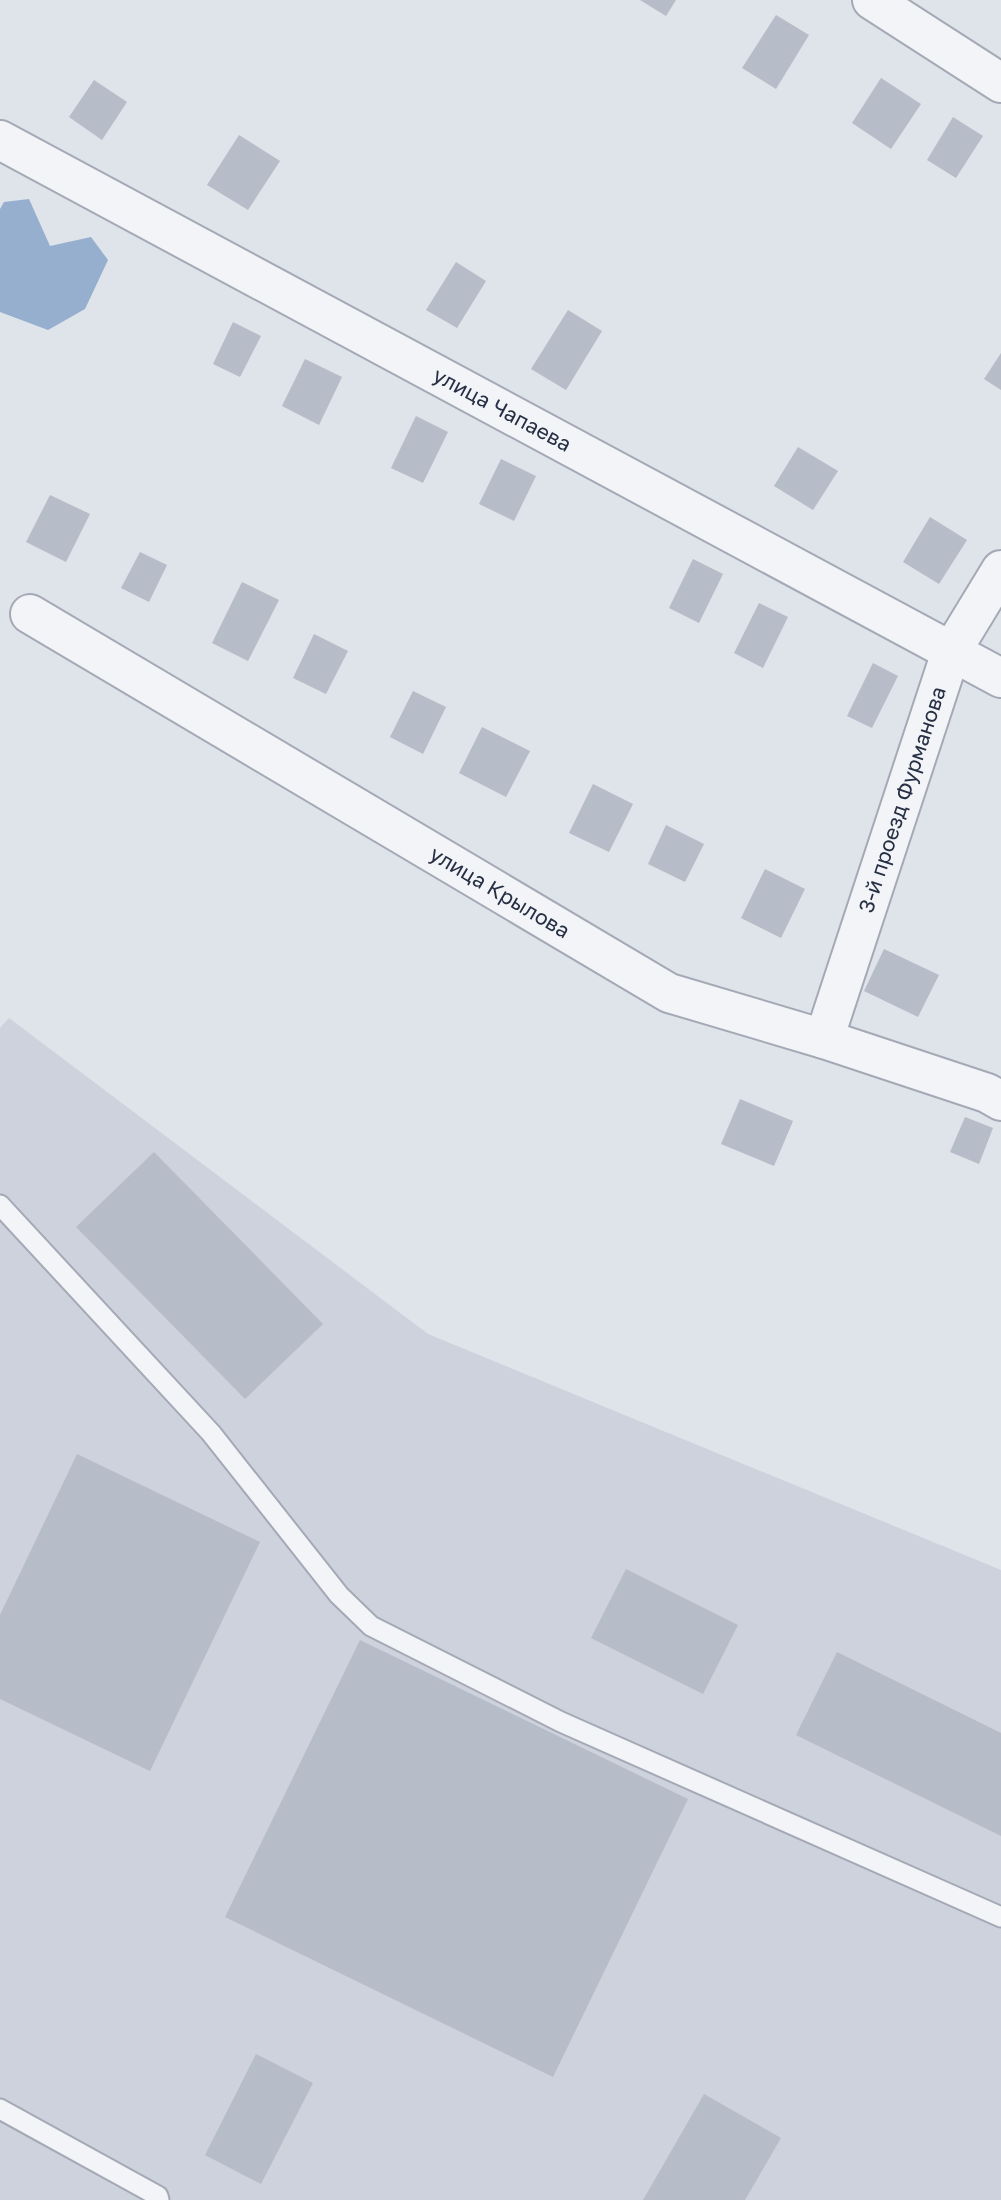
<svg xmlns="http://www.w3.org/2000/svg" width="1001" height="2200" font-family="'Golos Text',sans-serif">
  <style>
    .built { fill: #cdd2dc }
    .water { fill: #96afce }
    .building { fill: #b6bcc8 }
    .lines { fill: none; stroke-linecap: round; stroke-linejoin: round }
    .lane-casing { stroke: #a4a9b5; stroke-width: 23 }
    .street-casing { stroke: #a4a9b5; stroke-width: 42 }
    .lane { stroke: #f2f4f8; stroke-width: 19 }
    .street { stroke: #f2f4f8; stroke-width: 38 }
    .labels { text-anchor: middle; stroke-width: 7; stroke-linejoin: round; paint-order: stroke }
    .street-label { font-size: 21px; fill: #262f43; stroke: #eff2f7 }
  </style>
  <rect width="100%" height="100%" fill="#dfe3ea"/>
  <path class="built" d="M 9,1018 L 428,1334 L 1001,1570 L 1001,2200 L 0,2200 L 0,1028 Z"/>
  <path class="water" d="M 29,199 L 50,246 L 91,237 L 108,260 L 85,309 L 48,330 L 0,312 L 0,209 L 4,202 Z"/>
  <g class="building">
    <path d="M 640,0 L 676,0 L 666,16 Z"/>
    <path d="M 776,15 L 809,35 L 776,89 L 742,68 Z"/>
    <path d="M 881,78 L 921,104 L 891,149 L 852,123 Z"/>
    <path d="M 94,80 L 127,102 L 102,140 L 69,117 Z"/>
    <path d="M 953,117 L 983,136 L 956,178 L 927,160 Z"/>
    <path d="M 239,135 L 280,161 L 248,210 L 207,185 Z"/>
    <path d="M 456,262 L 486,281 L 457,328 L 426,310 Z"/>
    <path d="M 568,310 L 602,331 L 566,390 L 531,369 Z"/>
    <path d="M 233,322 L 261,336 L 240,377 L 213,364 Z"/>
    <path d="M 1001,353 L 1001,390 L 984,379 Z"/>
    <path d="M 305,359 L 342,377 L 319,425 L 282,406 Z"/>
    <path d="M 416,416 L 448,432 L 423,483 L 391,468 Z"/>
    <path d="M 798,447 L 838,471 L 813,510 L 774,486 Z"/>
    <path d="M 501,459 L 536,476 L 514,521 L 479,504 Z"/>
    <path d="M 50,495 L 90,514 L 66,562 L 26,542 Z"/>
    <path d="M 930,517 L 967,540 L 939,584 L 903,562 Z"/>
    <path d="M 140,552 L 167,565 L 149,602 L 121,588 Z"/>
    <path d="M 693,559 L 723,574 L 699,623 L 669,608 Z"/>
    <path d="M 242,582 L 279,600 L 248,661 L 212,643 Z"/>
    <path d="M 759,603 L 788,617 L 763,668 L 734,653 Z"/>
    <path d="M 314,634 L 348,651 L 326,694 L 293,678 Z"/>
    <path d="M 873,663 L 898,676 L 872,728 L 847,716 Z"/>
    <path d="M 413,691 L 446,707 L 423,754 L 390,737 Z"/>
    <path d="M 482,727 L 530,751 L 506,797 L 459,773 Z"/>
    <path d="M 593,784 L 633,804 L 609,852 L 569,833 Z"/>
    <path d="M 666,825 L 704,844 L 685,882 L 648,864 Z"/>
    <path d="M 765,869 L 805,889 L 781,938 L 741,918 Z"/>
    <path d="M 884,949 L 939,975 L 918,1017 L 864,991 Z"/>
    <path d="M 740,1099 L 793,1121 L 774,1166 L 721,1144 Z"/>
    <path d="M 965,1117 L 993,1128 L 979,1164 L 950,1152 Z"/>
    <path d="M 154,1152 L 323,1324 L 245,1399 L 76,1227 Z"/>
    <path d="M 77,1454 L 260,1542 L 150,1771 L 0,1699 L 0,1615 Z"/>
    <path d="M 626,1569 L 738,1625 L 703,1694 L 591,1638 Z"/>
    <path d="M 360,1640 L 688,1799 L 553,2077 L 225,1917 Z"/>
    <path d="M 837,1652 L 1001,1733 L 1001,1836 L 796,1735 Z"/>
    <path d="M 256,2054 L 313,2083 L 261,2184 L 205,2155 Z"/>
    <path d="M 704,2094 L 781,2138 L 745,2200 L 643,2200 Z"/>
  </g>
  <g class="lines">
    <g class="lane-casing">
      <g id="lane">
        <path d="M 0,1205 L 211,1433 L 339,1595 L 371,1626 L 561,1722 L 1001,1917"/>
        <path d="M 0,2109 L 158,2196 L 159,2200"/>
      </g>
    </g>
    <g class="street-casing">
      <g id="street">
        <path d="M 872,0 L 1001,83"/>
        <path id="s1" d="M 0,140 L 1001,678"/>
        <path id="s2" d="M 30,614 L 669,993 L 824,1039 L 987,1093 L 1001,1101"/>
        <path id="s3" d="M 824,1039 L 951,652 L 1001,570"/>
      </g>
    </g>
    <use href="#lane" class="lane"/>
    <use href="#street" class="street"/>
  </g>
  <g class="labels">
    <g class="street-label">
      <text dy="7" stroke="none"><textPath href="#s1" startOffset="570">улица Чапаева</textPath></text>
      <text dy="7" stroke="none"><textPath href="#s3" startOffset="252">3-й проезд Фурманова</textPath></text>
      <text dy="7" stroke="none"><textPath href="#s2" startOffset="546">улица Крылова</textPath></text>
    </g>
  </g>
</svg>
